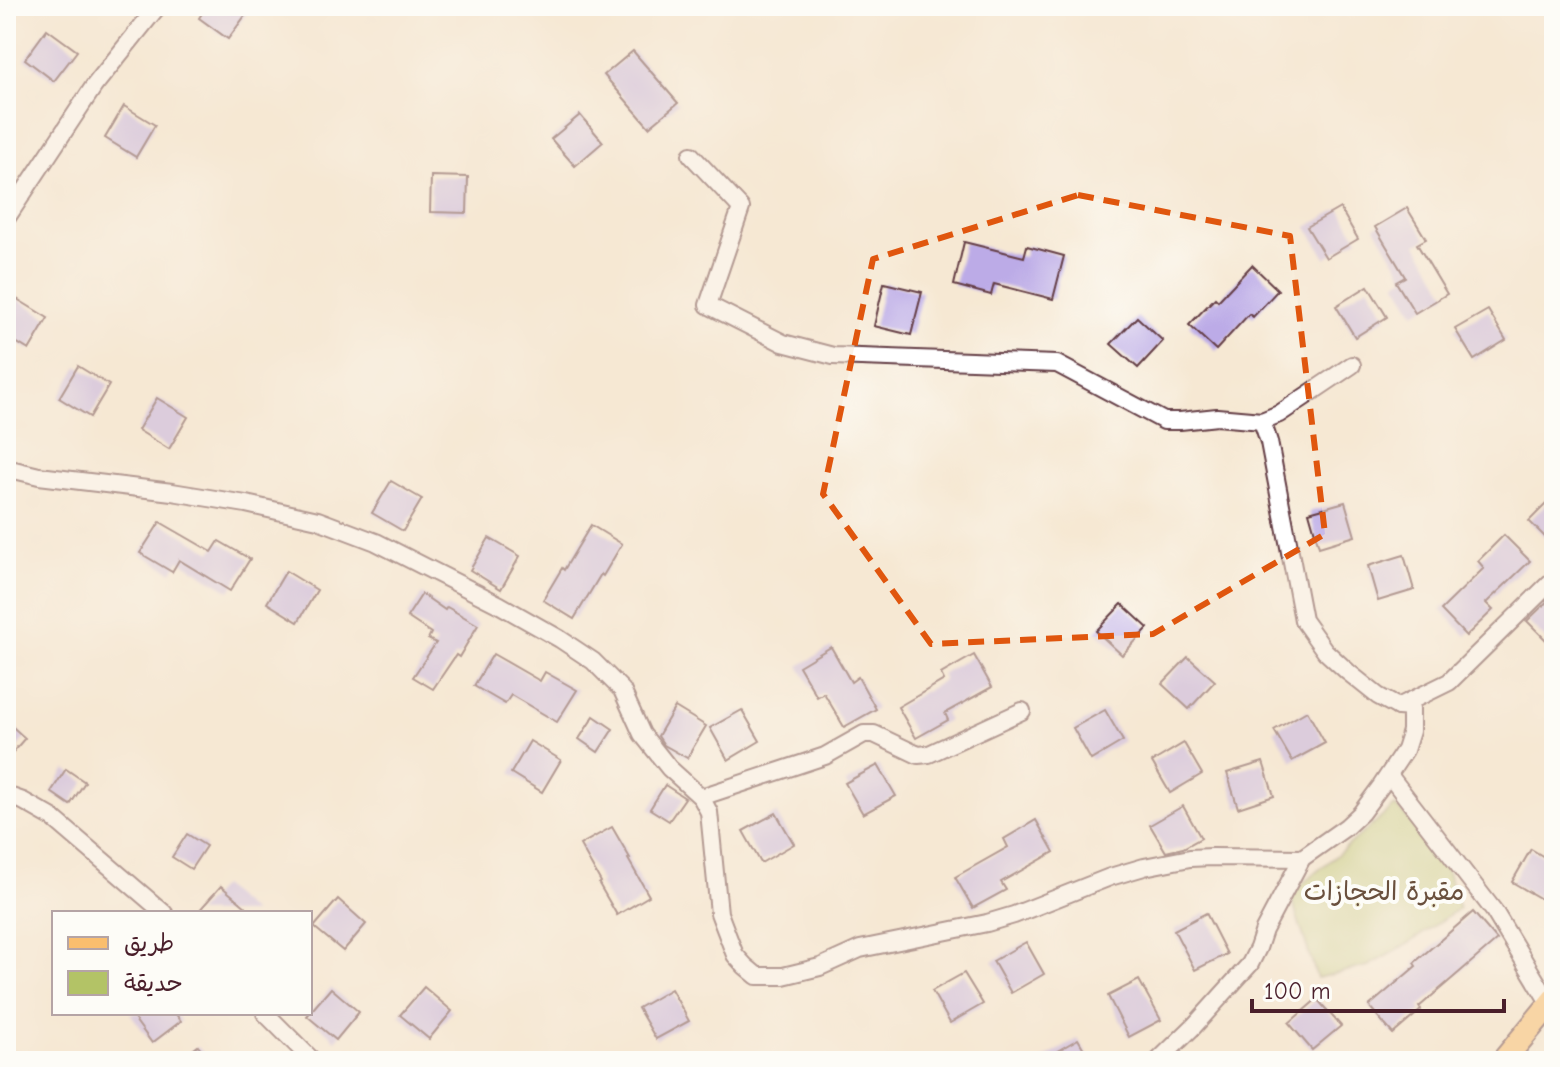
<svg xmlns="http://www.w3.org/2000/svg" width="1560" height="1067" font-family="'Comic Neue','Playpen Sans Arabic',sans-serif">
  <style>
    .green { fill: #b3c366; stroke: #7e7148; stroke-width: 2 }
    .building { fill: #bcabe7 }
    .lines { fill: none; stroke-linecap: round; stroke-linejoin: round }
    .minor-casing { stroke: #643d44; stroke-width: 20 }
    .major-casing { stroke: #643d44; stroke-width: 26 }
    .minor { stroke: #fff; stroke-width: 16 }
    .major { stroke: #fabe6e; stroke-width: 22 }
    .marked { fill: none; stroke: #e0560e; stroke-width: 6; stroke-dasharray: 16 10; stroke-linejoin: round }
    .labels { text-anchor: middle; stroke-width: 8; stroke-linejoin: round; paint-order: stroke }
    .park-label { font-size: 26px; fill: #6a503d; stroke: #fdfcf7 }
  </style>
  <rect width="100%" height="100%" fill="#fdfcf7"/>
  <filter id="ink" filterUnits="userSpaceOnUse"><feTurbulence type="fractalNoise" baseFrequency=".0125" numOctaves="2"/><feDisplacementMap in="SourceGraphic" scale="16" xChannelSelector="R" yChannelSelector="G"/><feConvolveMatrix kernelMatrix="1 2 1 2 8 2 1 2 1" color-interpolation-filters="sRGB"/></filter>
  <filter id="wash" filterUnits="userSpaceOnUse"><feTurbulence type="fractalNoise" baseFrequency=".006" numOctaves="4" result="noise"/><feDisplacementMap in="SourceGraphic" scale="32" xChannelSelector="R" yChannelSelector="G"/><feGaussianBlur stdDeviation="1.8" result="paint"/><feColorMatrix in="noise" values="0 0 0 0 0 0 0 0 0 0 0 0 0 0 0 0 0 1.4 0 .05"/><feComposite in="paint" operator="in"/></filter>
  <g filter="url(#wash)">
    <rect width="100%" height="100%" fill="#f6e8d3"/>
    <path class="green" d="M 1395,806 L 1422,832 L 1444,864 L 1459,908 L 1408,944 L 1368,966 L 1317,978 L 1290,894 Z"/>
    <g id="blocks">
      <g class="building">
        <path d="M 207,6 L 252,6 L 228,39 L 199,18 Z"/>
        <path d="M 47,29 L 77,51 L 54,81 L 25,59 Z"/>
        <path d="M 633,51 L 678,103 L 649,127 L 604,75 Z"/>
        <path d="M 124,106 L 155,125 L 136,157 L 105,138 Z"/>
        <path d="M 580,115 L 603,142 L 575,166 L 551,139 Z"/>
        <path d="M 431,176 L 468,177 L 467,213 L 430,212 Z"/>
        <path d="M 1340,208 L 1358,239 L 1326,258 L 1307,227 Z"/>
        <path d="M 1407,208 L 1426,239 L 1417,244 L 1447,294 L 1415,313 L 1396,282 L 1405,277 L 1375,227 Z"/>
        <path d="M 964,242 L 1024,257 L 1027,246 L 1064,256 L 1053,299 L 994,284 L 991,295 L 954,285 Z"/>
        <path d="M 1252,265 L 1278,290 L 1253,317 L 1249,314 L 1216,350 L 1189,325 L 1215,298 L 1218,301 Z"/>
        <path d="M 884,283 L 922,292 L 911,335 L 874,326 Z"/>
        <path d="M 1368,286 L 1387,317 L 1355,337 L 1336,306 Z"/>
        <path d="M 17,299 L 48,318 L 29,350 L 6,336 L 6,317 Z"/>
        <path d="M 1488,310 L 1506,340 L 1474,360 L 1455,329 Z"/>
        <path d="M 1137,317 L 1163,341 L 1138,368 L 1111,344 Z"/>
        <path d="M 78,366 L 109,385 L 90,417 L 59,398 Z"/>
        <path d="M 157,398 L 188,417 L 169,449 L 138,430 Z"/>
        <path d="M 391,481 L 422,499 L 403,531 L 372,513 Z"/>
        <path d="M 1554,496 L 1554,546 L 1529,521 Z"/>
        <path d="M 1345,502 L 1355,536 L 1319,547 L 1309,512 Z"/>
        <path d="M 160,522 L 212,552 L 219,541 L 250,559 L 230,591 L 179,560 L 172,572 L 140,553 Z"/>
        <path d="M 591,525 L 622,544 L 603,576 L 601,574 L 574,619 L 543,600 L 562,568 L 564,570 Z"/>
        <path d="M 1504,535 L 1530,561 L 1486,603 L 1493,610 L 1466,636 L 1441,610 L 1484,568 L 1478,561 Z"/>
        <path d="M 489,538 L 520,556 L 501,589 L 470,570 Z"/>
        <path d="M 1404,555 L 1414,590 L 1378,601 L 1368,566 Z"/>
        <path d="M 286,571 L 317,590 L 298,622 L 267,603 Z"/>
        <path d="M 422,594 L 445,610 L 447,607 L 478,625 L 459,657 L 456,655 L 433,689 L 413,677 L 436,643 L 428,639 L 431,633 L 407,617 Z"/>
        <path d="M 1554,595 L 1554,648 L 1527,621 Z"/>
        <path d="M 1122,604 L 1148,628 L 1122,655 L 1096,631 Z"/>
        <path d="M 831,647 L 851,682 L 858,677 L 876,709 L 844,727 L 824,693 L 817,697 L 799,666 Z"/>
        <path d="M 493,654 L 540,681 L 545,672 L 577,690 L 557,722 L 511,695 L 505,704 L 474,686 Z"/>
        <path d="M 974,655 L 992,687 L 945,713 L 948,720 L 916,738 L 898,707 L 944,680 L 941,674 Z"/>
        <path d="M 1188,657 L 1215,681 L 1189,709 L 1162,684 Z"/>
        <path d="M 675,707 L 706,726 L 687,758 L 664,745 L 658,736 Z"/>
        <path d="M 742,710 L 760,741 L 728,760 L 710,728 Z"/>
        <path d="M 1105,710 L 1123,741 L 1091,760 L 1073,728 Z"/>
        <path d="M 1307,711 L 1325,743 L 1292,761 L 1274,730 Z"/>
        <path d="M 594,716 L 613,729 L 598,752 L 579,739 Z"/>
        <path d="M 6,721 L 25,738 L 6,760 Z"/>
        <path d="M 530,741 L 561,760 L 542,792 L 511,773 Z"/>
        <path d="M 1184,743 L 1202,774 L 1170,793 L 1152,762 Z"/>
        <path d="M 1263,762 L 1274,796 L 1238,808 L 1227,773 Z"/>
        <path d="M 878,765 L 896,796 L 863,814 L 845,783 Z"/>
        <path d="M 66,769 L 85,782 L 70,805 L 51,792 Z"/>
        <path d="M 665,785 L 685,798 L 669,821 L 650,809 Z"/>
        <path d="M 1183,806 L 1201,838 L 1183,848 L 1166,852 L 1150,825 Z"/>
        <path d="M 776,813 L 794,844 L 761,863 L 743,831 Z"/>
        <path d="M 1036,820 L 1054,852 L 1001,882 L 1006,890 L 973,908 L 955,877 L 1008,847 L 1004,839 Z"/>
        <path d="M 612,827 L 630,858 L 628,859 L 649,896 L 617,915 L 599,884 L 601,882 L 580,845 Z"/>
        <path d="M 187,834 L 206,846 L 191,869 L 172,857 Z"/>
        <path d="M 1531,849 L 1554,863 L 1554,881 L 1543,900 L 1512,882 Z"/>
        <path d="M 221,886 L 253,913 L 197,913 Z"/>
        <path d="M 338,899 L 366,924 L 343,951 L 314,927 Z"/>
        <path d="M 1473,912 L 1497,940 L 1419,1007 L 1421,1010 L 1393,1034 L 1369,1006 L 1416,966 L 1414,963 Z"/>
        <path d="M 1206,913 L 1227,954 L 1195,970 L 1174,930 Z"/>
        <path d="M 1026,942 L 1044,974 L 1011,993 L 993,961 Z"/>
        <path d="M 964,973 L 983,1004 L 950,1023 L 932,991 Z"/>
        <path d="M 1139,980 L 1161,1020 L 1129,1037 L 1108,996 Z"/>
        <path d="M 424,987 L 452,1011 L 429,1039 L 400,1015 Z"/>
        <path d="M 331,988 L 359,1012 L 336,1040 L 307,1016 Z"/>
        <path d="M 671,989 L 689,1021 L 656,1039 L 638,1008 Z"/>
        <path d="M 1317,999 L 1341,1026 L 1312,1050 L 1289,1023 Z"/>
        <path d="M 130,1013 L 175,1013 L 181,1021 L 152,1043 Z"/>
        <path d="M 1078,1039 L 1091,1061 L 1040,1061 Z"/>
        <path d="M 198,1046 L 210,1061 L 178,1061 Z"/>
      </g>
    </g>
  </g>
  <g filter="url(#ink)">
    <use href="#blocks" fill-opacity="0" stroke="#643d44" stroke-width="2"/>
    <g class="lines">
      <g class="minor-casing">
        <g id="minor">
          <path d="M 691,155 L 741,208 L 708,305 L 783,343 L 833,356 L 1057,364 L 1164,421 L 1180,421 L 1217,417 L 1262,421"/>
          <path d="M 6,219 L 94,86 L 158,6"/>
          <path d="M 6,468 L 39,476 L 172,492 L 246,504 L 318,520 L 376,542 L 500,605 L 560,639 L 593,661 L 622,690 L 642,734 L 669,768 L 701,797 L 709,812 L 719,913 L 735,955 L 745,966 L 757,976 L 783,976 L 820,967 L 860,949 L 987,923 L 1014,915 L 1110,877 L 1144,867 L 1190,858 L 1212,857 L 1302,858"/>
          <path d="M 1398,707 L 1449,682 L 1554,579"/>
          <path d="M 1389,775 L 1494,911 L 1550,1004"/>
          <path d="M 6,795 L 23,801 L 53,818 L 164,913"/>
          <path d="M 701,797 L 825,756 L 864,734 L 874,734 L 918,755 L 929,754 L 1022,711"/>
          <path d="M 265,1013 L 313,1061"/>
          <path d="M 1158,1061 L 1194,1026 L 1250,964 L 1258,948 L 1264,930 L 1302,858 L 1346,827 L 1361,813 L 1381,786 L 1405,750 L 1411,731 L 1411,708 L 1398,707 L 1378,696 L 1348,672 L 1325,651 L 1303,620 L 1269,442 L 1262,421 L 1279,414 L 1352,365"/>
        </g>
      </g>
      <g class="major-casing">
        <path id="major" d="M 1503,1061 L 1554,999"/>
      </g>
      <use href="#minor" class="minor"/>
      <use href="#major" class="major"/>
    </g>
  </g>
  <path d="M0 0H1560V1067H0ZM 1078,195 L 1290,236 L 1325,534 L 1153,634 L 931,644 L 823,494 L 873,259 Z" fill="#f6e8d3" fill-opacity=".55" fill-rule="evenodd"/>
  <path class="marked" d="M 1078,195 L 1290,236 L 1325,534 L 1153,634 L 931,644 L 823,494 L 873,259 Z"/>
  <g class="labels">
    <g class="park-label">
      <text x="1384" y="900">مقبرة الحجازات</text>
    </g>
  </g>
  <rect width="1560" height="1067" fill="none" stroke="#fdfcf7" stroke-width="32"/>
  <rect x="52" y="911" width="260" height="104" fill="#fdfcf7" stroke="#b5a4a5" stroke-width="2"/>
  <rect x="68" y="937" width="40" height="12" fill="#fabe6e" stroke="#b5a4a5" stroke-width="2"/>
  <text x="124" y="951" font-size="24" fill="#4a1f2b">طريق</text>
  <rect x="68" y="971" width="40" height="24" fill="#b3c366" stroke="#b5a4a5" stroke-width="2"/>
  <text x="124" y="991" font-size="24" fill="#4a1f2b">حديقة</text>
  <path d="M1252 999v12h252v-12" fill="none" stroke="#4a1f2b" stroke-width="4"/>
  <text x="1264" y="999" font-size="24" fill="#4a1f2b" stroke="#fdfcf7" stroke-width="6" paint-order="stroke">100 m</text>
</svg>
